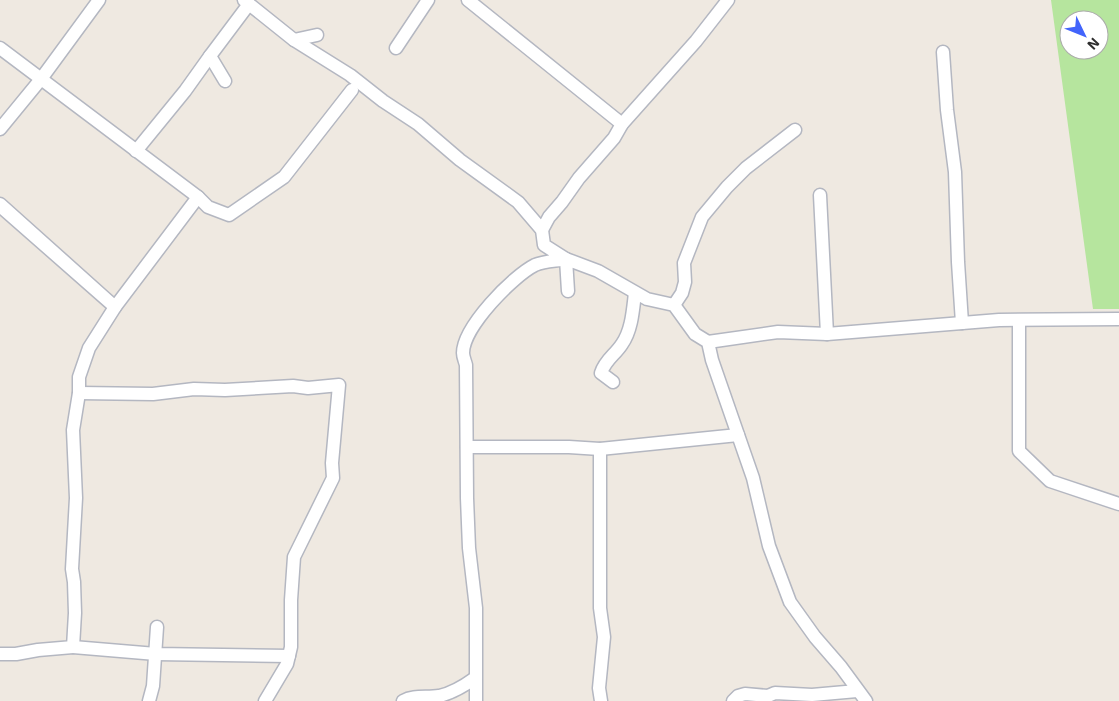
<svg xmlns="http://www.w3.org/2000/svg" width="1119" height="701" font-family="'Exo 2',sans-serif">
  <style>
    .green { fill: #b6e59e; fill-rule: evenodd }
    .lines { fill: none; stroke-linecap: round; stroke-linejoin: round }
    .minor-casing { stroke: #b4b7c1; stroke-width: 15 }
    .minor { stroke: #fff; stroke-width: 12 }
  </style>
  <rect width="100%" height="100%" fill="#efe9e1"/>
  <path class="green" d="M 1051,0 L 1119,0 L 1119,309 L 1093,309 ZM 1069,20 L 1099,20 L 1099,50 L 1069,50 Z"/>
  <g class="lines">
    <g class="minor-casing">
      <g id="minor">
        <path d="M 244,0 L 294,40 L 350,75 L 383,101 L 418,124 L 460,160 L 518,202 L 542,230 L 544,245 L 566,259 C 556,261 544,261 535,265 C 513,276 463,327 463,353 C 463,357 465,361 466,365 L 467,498 L 469,548 L 476,608 L 476,701"/>
        <path d="M 468,0 L 622,124"/>
        <path d="M 294,40 L 317,35"/>
        <path d="M 0,48 L 198,197 L 115,307 L 89,348 L 79,377 L 79,393 L 73,430 L 76,498 L 72,569 L 74,582 L 75,613 L 73,647 L 38,650 L 16,654 L 0,654"/>
        <path d="M 396,48 L 428,0"/>
        <path d="M 943,52 L 947,110 L 955,172 L 958,262 L 962,323"/>
        <path d="M 225,81 L 210,56 L 249,4"/>
        <path d="M 0,129 L 41,79 L 99,0"/>
        <path d="M 136,151 L 185,91 L 210,56"/>
        <path d="M 820,195 L 827,334"/>
        <path d="M 198,197 L 208,207 L 229,215 L 284,177 L 352,90"/>
        <path d="M 0,204 L 115,307 L 0,206"/>
        <path d="M 542,230 L 549,217 L 562,202 L 579,178 L 614,138 L 622,124 L 696,41 L 728,0"/>
        <path d="M 568,291 L 566,259 L 598,271 L 647,299 L 674,305 L 695,334 L 708,342 L 712,360 L 753,478 L 769,546 L 790,602 L 815,637 L 841,667 L 866,701"/>
        <path d="M 674,305 L 682,293 L 685,282 L 684,263 L 702,217 L 727,187 L 746,168 L 795,130"/>
        <path d="M 1019,321 L 1019,451 L 1050,481 L 1119,504"/>
        <path d="M 708,342 L 778,332 L 827,334 L 999,320 L 1119,319"/>
        <path d="M 613,382 L 601,373 C 605,360 615,355 622,344 C 632,330 633,309 635,293"/>
        <path d="M 79,393 L 153,394 L 194,389 L 225,390 L 293,386 L 308,388 L 339,385 L 332,463 L 333,478 L 294,557 L 291,600 L 291,647 L 287,664 L 265,701"/>
        <path d="M 467,447 L 569,447 L 600,449 L 738,435"/>
        <path d="M 600,449 L 600,608 L 604,637 L 599,688 L 601,701"/>
        <path d="M 73,647 L 156,654 L 289,656"/>
        <path d="M 149,701 L 153,686 L 157,627"/>
        <path d="M 403,701 C 414,695 426,698 439,696 C 453,693 464,686 475,678"/>
        <path d="M 733,701 L 738,696 L 745,694 L 768,696 L 775,693 L 812,695 L 857,691"/>
      </g>
    </g>
    <use href="#minor" class="minor"/>
  </g>
  <g transform="translate(1084 35) rotate(133)"><circle r="24" fill="#ffffff" stroke="#ababab"/>
  <path d="M0-4L9 19L0 12L-9 19Z" fill="#4264fb"/>
  <text y="-8" font-size="14" font-weight="bold" text-anchor="middle" fill="#2e2e2e">N</text>
  </g>
</svg>
